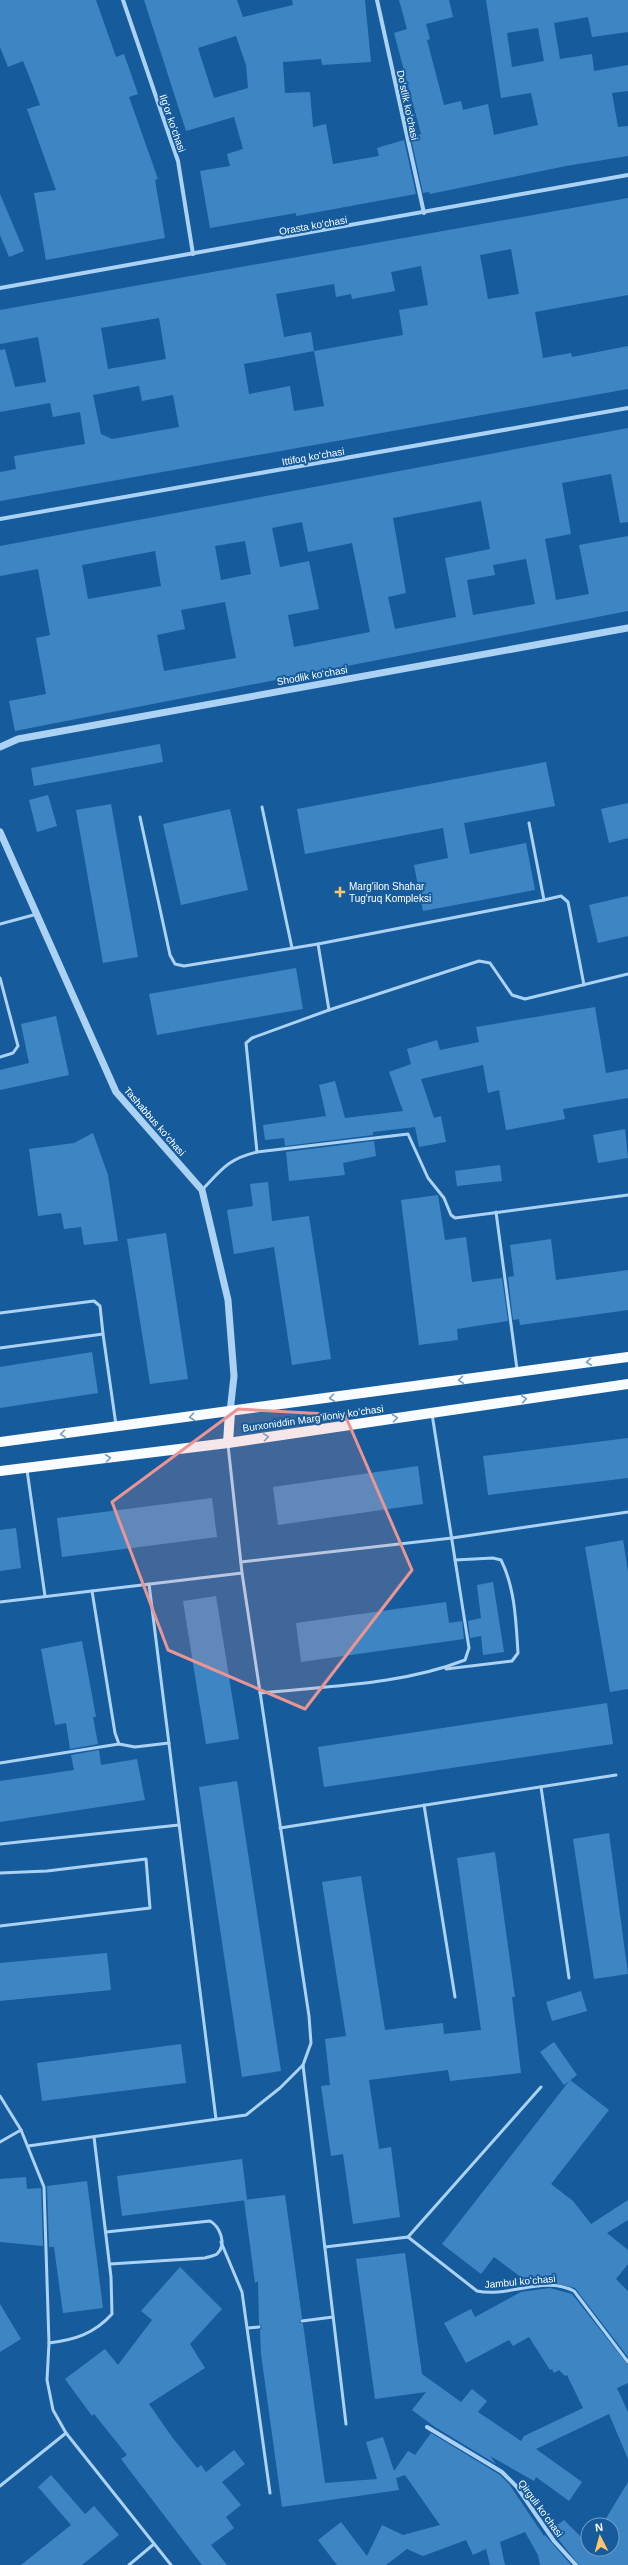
<svg xmlns="http://www.w3.org/2000/svg" width="628" height="2565" font-family="Helvetica,sans-serif">
  <style>
    .building { fill: #3e86c3; fill-rule: evenodd }
    .lines { fill: none; stroke-linecap: round; stroke-linejoin: round }
    .service { stroke: #acd2f3; stroke-width: 3 }
    .minor { stroke: #acd2f3; stroke-width: 4 }
    .tertiary { stroke: #acd2f3; stroke-width: 7 }
    .primary { stroke: #f8fbff; stroke-width: 10 }
    .oneway { stroke: #709cc4 }
    .marked { fill: #ea9494; fill-opacity: 0.2; stroke: #ea9494; stroke-width: 3; stroke-linejoin: round }
    .poi-dot { fill: #ffc86e; stroke: #165c9c; stroke-width: 1.5 }
    .labels { text-anchor: middle; stroke-width: 4; stroke-linejoin: round; paint-order: stroke }
    .street-label { font-size: 10px; fill: #fff; stroke: #165c9c }
    .poi-label { font-size: 10px; fill: #fff; stroke: #165c9c; text-anchor: start }
  </style>
  <rect width="100%" height="100%" fill="#165c9c"/>
  <g class="building">
    <path d="M 0,0 L 96,0 L 116,57 L 124,54 L 138,94 L 129,97 L 158,179 L 155,180 L 165,238 L 46,260 L 34,193 L 56,190 L 27,109 L 40,105 L 33,86 L 23,61 L 8,67 L 0,47 Z"/>
    <path d="M 144,0 L 237,0 L 243,17 L 293,5 L 292,0 L 365,0 L 371,62 L 322,65 L 321,59 L 283,62 L 285,93 L 310,92 L 313,127 L 326,124 L 333,164 L 379,156 L 377,148 L 404,140 L 416,194 L 296,216 L 296,213 L 210,228 L 200,171 L 230,166 L 227,154 L 243,149 L 234,117 L 186,131 ZM 236,36 L 246,65 L 248,88 L 214,98 L 198,48 Z"/>
    <path d="M 399,0 L 449,0 L 453,17 L 426,24 L 430,39 L 427,40 L 444,105 L 461,101 L 463,110 L 488,104 L 494,135 L 538,125 L 531,93 L 501,98 L 486,0 L 628,0 L 628,32 L 592,37 L 588,17 L 554,23 L 560,59 L 592,54 L 594,71 L 628,65 L 628,91 L 612,93 L 618,127 L 628,126 L 628,156 L 566,166 L 430,194 L 429,192 L 423,193 L 411,138 L 421,134 L 394,33 L 407,29 ZM 538,28 L 544,61 L 512,67 L 507,33 Z"/>
    <path d="M 0,194 L 24,251 L 9,257 L 0,235 Z"/>
    <path d="M 628,198 L 628,295 L 535,312 L 543,358 L 571,353 L 572,357 L 628,346 L 628,389 L 0,501 L 0,472 L 16,469 L 14,456 L 85,444 L 80,412 L 53,417 L 50,403 L 0,412 L 0,350 L 5,349 L 15,387 L 46,382 L 38,337 L 0,344 L 0,310 ZM 511,249 L 519,294 L 488,299 L 480,255 ZM 421,266 L 428,305 L 399,310 L 403,335 L 314,351 L 311,332 L 284,337 L 276,294 L 334,284 L 336,297 L 351,294 L 352,299 L 395,291 L 391,272 ZM 159,318 L 166,359 L 108,369 L 101,328 ZM 314,351 L 324,406 L 294,411 L 290,386 L 249,394 L 244,364 ZM 139,386 L 142,401 L 173,395 L 179,427 L 112,439 L 101,434 L 93,395 Z"/>
    <path d="M 628,428 L 628,522 L 620,523 L 611,474 L 562,483 L 571,534 L 545,539 L 556,600 L 589,594 L 579,545 L 628,536 L 628,611 L 15,731 L 9,701 L 46,694 L 36,638 L 50,635 L 38,569 L 0,576 L 0,546 ZM 481,501 L 490,549 L 445,558 L 456,617 L 395,629 L 388,597 L 406,593 L 393,518 ZM 302,522 L 308,552 L 352,543 L 370,632 L 294,647 L 288,615 L 319,609 L 309,561 L 280,567 L 272,528 ZM 245,541 L 251,574 L 221,580 L 215,546 ZM 155,551 L 161,586 L 88,599 L 82,565 ZM 526,559 L 535,604 L 473,615 L 467,580 L 495,575 L 493,565 ZM 225,602 L 236,658 L 164,671 L 157,635 L 185,629 L 181,610 Z"/>
    <path d="M 160,744 L 163,762 L 34,786 L 31,768 Z"/>
    <path d="M 546,762 L 555,806 L 464,823 L 470,854 L 526,843 L 535,890 L 423,911 L 414,865 L 448,858 L 443,828 L 305,854 L 297,809 Z"/>
    <path d="M 48,795 L 57,826 L 37,832 L 29,800 Z"/>
    <path d="M 628,803 L 628,838 L 609,843 L 601,809 Z"/>
    <path d="M 111,804 L 138,957 L 103,963 L 76,810 Z"/>
    <path d="M 230,809 L 248,890 L 181,905 L 163,824 Z"/>
    <path d="M 628,896 L 628,936 L 598,943 L 589,905 Z"/>
    <path d="M 296,968 L 303,1009 L 157,1035 L 149,994 Z"/>
    <path d="M 595,1007 L 606,1073 L 628,1069 L 628,1098 L 563,1109 L 565,1119 L 506,1130 L 499,1090 L 488,1093 L 483,1065 L 421,1079 L 434,1118 L 441,1116 L 446,1142 L 419,1147 L 415,1127 L 373,1132 L 373,1135 L 285,1146 L 284,1138 L 265,1140 L 263,1125 L 326,1116 L 319,1085 L 335,1081 L 345,1118 L 403,1111 L 389,1072 L 411,1064 L 407,1049 L 437,1040 L 440,1050 L 479,1042 L 476,1027 Z"/>
    <path d="M 56,1016 L 69,1075 L 0,1090 L 0,1070 L 29,1063 L 21,1024 Z"/>
    <path d="M 625,1129 L 628,1158 L 598,1163 L 593,1135 Z"/>
    <path d="M 93,1133 L 108,1175 L 118,1241 L 84,1245 L 81,1227 L 64,1229 L 61,1213 L 38,1216 L 29,1149 L 74,1143 Z"/>
    <path d="M 374,1141 L 376,1156 L 343,1163 L 345,1175 L 289,1181 L 286,1152 Z"/>
    <path d="M 500,1165 L 502,1181 L 457,1186 L 455,1171 Z"/>
    <path d="M 268,1182 L 272,1221 L 309,1216 L 331,1359 L 292,1365 L 274,1247 L 234,1254 L 227,1210 L 253,1206 L 250,1184 Z"/>
    <path d="M 438,1195 L 445,1240 L 466,1237 L 472,1282 L 502,1278 L 508,1321 L 457,1329 L 458,1340 L 419,1345 L 401,1200 Z"/>
    <path d="M 166,1233 L 188,1379 L 150,1384 L 127,1239 Z"/>
    <path d="M 551,1239 L 556,1280 L 628,1270 L 628,1310 L 520,1325 L 519,1319 L 513,1320 L 508,1277 L 514,1276 L 510,1245 Z"/>
    <path d="M 92,1352 L 98,1393 L 0,1408 L 0,1367 Z"/>
    <path d="M 628,1438 L 628,1478 L 488,1495 L 483,1456 Z"/>
    <path d="M 418,1466 L 423,1504 L 278,1525 L 273,1487 Z"/>
    <path d="M 212,1498 L 217,1537 L 62,1557 L 57,1518 Z"/>
    <path d="M 16,1528 L 21,1568 L 0,1571 L 0,1530 Z"/>
    <path d="M 623,1540 L 628,1572 L 628,1689 L 610,1692 L 585,1547 Z"/>
    <path d="M 493,1582 L 504,1652 L 483,1655 L 481,1636 L 470,1638 L 468,1621 L 481,1618 L 477,1585 Z"/>
    <path d="M 216,1596 L 239,1739 L 206,1744 L 183,1601 Z"/>
    <path d="M 446,1602 L 449,1623 L 462,1621 L 464,1639 L 301,1662 L 296,1623 Z"/>
    <path d="M 82,1641 L 96,1717 L 93,1717 L 98,1744 L 70,1749 L 66,1723 L 55,1725 L 41,1649 Z"/>
    <path d="M 607,1703 L 613,1744 L 324,1787 L 318,1747 Z"/>
    <path d="M 99,1750 L 101,1765 L 137,1759 L 145,1800 L 0,1822 L 0,1781 L 74,1770 L 71,1755 Z"/>
    <path d="M 237,1781 L 281,2071 L 242,2077 L 199,1787 Z"/>
    <path d="M 609,1833 L 628,1974 L 594,1979 L 573,1839 Z"/>
    <path d="M 495,1852 L 515,1997 L 512,1997 L 521,2073 L 450,2081 L 448,2070 L 369,2080 L 379,2149 L 391,2147 L 400,2217 L 353,2224 L 343,2154 L 331,2156 L 321,2086 L 330,2085 L 325,2039 L 346,2036 L 322,1882 L 361,1876 L 385,2030 L 443,2023 L 444,2034 L 481,2030 L 457,1858 Z"/>
    <path d="M 107,1953 L 111,1990 L 0,2001 L 0,1963 Z"/>
    <path d="M 581,1991 L 587,2011 L 552,2021 L 546,2002 Z"/>
    <path d="M 554,2042 L 577,2075 L 564,2085 L 540,2052 Z"/>
    <path d="M 181,2044 L 186,2083 L 42,2101 L 37,2063 Z"/>
    <path d="M 570,2080 L 609,2110 L 551,2184 L 573,2201 L 591,2224 L 628,2200 L 628,2220 L 607,2233 L 628,2250 L 628,2264 L 616,2279 L 628,2291 L 628,2357 L 575,2288 L 551,2282 L 530,2284 L 494,2257 L 481,2274 L 442,2244 Z"/>
    <path d="M 242,2159 L 247,2200 L 122,2216 L 117,2176 Z"/>
    <path d="M 26,2177 L 27,2189 L 41,2188 L 43,2246 L 0,2242 L 0,2179 Z"/>
    <path d="M 87,2181 L 103,2308 L 63,2313 L 54,2247 L 49,2247 L 47,2186 Z"/>
    <path d="M 285,2195 L 302,2318 L 299,2322 L 303,2324 L 325,2483 L 377,2479 L 366,2442 L 383,2437 L 394,2471 L 408,2451 L 415,2455 L 431,2433 L 500,2475 L 509,2484 L 544,2536 L 545,2535 L 571,2565 L 540,2565 L 538,2555 L 525,2532 L 500,2542 L 505,2565 L 490,2565 L 486,2549 L 473,2555 L 466,2540 L 423,2556 L 407,2549 L 386,2565 L 337,2565 L 318,2540 L 341,2522 L 367,2556 L 382,2525 L 403,2535 L 440,2525 L 405,2475 L 396,2478 L 399,2490 L 282,2507 L 261,2354 L 260,2330 L 262,2327 L 259,2324 L 258,2281 L 255,2283 L 244,2200 Z"/>
    <path d="M 405,2253 L 422,2374 L 461,2402 L 472,2389 L 487,2401 L 478,2412 L 521,2441 L 524,2436 L 583,2408 L 567,2375 L 565,2376 L 559,2370 L 554,2373 L 552,2369 L 550,2370 L 529,2337 L 513,2346 L 509,2340 L 466,2363 L 444,2323 L 471,2309 L 475,2317 L 521,2292 L 550,2288 L 572,2294 L 628,2365 L 628,2383 L 617,2388 L 628,2412 L 628,2459 L 609,2414 L 536,2449 L 582,2482 L 569,2501 L 536,2477 L 534,2481 L 490,2456 L 496,2464 L 435,2427 L 412,2410 L 426,2392 L 375,2399 L 356,2259 Z"/>
    <path d="M 180,2267 L 222,2309 L 190,2344 L 205,2368 L 149,2404 L 172,2437 L 197,2468 L 201,2465 L 206,2472 L 234,2450 L 245,2464 L 222,2482 L 241,2505 L 226,2517 L 234,2528 L 211,2545 L 227,2565 L 202,2565 L 121,2459 L 127,2455 L 94,2414 L 92,2416 L 65,2379 L 105,2349 L 118,2365 L 152,2320 L 141,2311 Z"/>
    <path d="M 0,2304 L 21,2339 L 0,2352 Z"/>
    <path d="M 51,2475 L 85,2514 L 94,2506 L 119,2535 L 82,2565 L 21,2565 L 71,2525 L 38,2487 Z"/>
    <path d="M 628,2482 L 628,2565 L 579,2565 L 551,2530 L 564,2520 L 588,2544 L 588,2549 L 612,2549 L 612,2525 L 602,2525 Z"/>
  </g>
  <g class="lines">
    <g class="service">
      <path d="M 262,807 L 292,948"/>
      <path d="M 140,817 L 170,955 L 175,964 L 184,966 L 318,944 L 329,1010 L 252,1038 L 246,1043 L 257,1152 C 228,1159 222,1169 202,1190"/>
      <path d="M 544,900 L 561,896 L 568,902 L 584,985"/>
      <path d="M 0,924 L 37,914"/>
      <path d="M 318,944 L 544,900 L 529,823"/>
      <path d="M 0,978 L 18,1046 L 13,1053 L 0,1057"/>
      <path d="M 329,1010 L 479,961 L 490,963 L 512,995 L 525,999 L 628,974"/>
      <path d="M 257,1152 L 408,1134 L 428,1178 L 444,1198 L 451,1215 L 455,1218 L 628,1195"/>
      <path d="M 496,1212 L 517,1369"/>
      <path d="M 0,1313 L 94,1301 L 100,1306 L 103,1334"/>
      <path d="M 0,1348 L 103,1334 L 116,1425"/>
      <path d="M 27,1470 L 45,1596"/>
      <path d="M 241,1562 L 452,1538 L 628,1512"/>
      <path d="M 149,1584 L 216,2119"/>
      <path d="M 92,1591 L 115,1733 L 119,1744 L 135,1747 L 169,1743"/>
      <path d="M 0,1602 L 242,1573"/>
      <path d="M 446,1669 L 512,1661 L 518,1653 C 516,1621 515,1588 501,1560 L 493,1558 L 455,1560"/>
      <path d="M 260,1693 C 328,1686 401,1685 465,1660 L 469,1648 L 432,1414"/>
      <path d="M 0,1763 L 119,1744"/>
      <path d="M 541,1787 L 569,1978"/>
      <path d="M 424,1805 L 455,1997"/>
      <path d="M 280,1828 L 616,1775"/>
      <path d="M 0,1844 L 179,1825"/>
      <path d="M 0,1873 L 47,1871 L 146,1859 L 150,1908 L 0,1926"/>
      <path d="M 303,2065 L 346,2424"/>
      <path d="M 0,2096 L 21,2130 L 44,2187 L 49,2343 L 47,2380 L 53,2410 L 66,2433 L 171,2565"/>
      <path d="M 0,2142 L 21,2130"/>
      <path d="M 28,2146 L 246,2115 L 280,2088 L 303,2065 L 311,2043 L 309,2016 L 242,1573 L 228,1445"/>
      <path d="M 106,2232 L 210,2221 C 219,2226 228,2244 217,2254 C 214,2256 208,2257 205,2258 L 110,2264"/>
      <path d="M 408,2237 L 541,2087"/>
      <path d="M 221,2242 L 242,2292 L 270,2493"/>
      <path d="M 325,2247 L 408,2237 L 477,2291 C 508,2298 544,2275 574,2291 L 628,2362"/>
      <path d="M 302,2321 L 333,2317"/>
      <path d="M 248,2328 L 259,2327"/>
      <path d="M 49,2343 C 74,2340 94,2334 112,2314 L 111,2277 L 94,2137"/>
      <path d="M 0,2486 L 66,2433"/>
      <path d="M 129,2565 L 154,2544"/>
    </g>
    <g class="minor">
      <path d="M 123,0 L 178,161 L 193,254"/>
      <path d="M 377,0 L 424,213"/>
      <path d="M 0,288 L 628,175"/>
      <path d="M 0,519 L 628,408"/>
      <path d="M 427,2427 L 502,2472 L 517,2487 L 554,2541 L 576,2565"/>
    </g>
    <g class="tertiary">
      <path d="M 0,747 L 18,739 L 628,628"/>
      <path d="M 0,832 L 116,1092 L 202,1190 L 228,1300 L 234,1376 L 230,1412"/>
    </g>
    <g class="primary">
      <path d="M 0,1442 L 628,1357"/>
      <path d="M 228,1443 L 230,1412"/>
      <path d="M 0,1471 L 228,1443 L 628,1384"/>
    </g>
  </g>
  <defs><path id="oneway-chevron" d="M-2-3.5L2.5 0L-2 3.5" fill="none" stroke-width="1.6" stroke-linecap="round" stroke-linejoin="round"/></defs>
  <g class="oneway">
    <use href="#oneway-chevron" transform="translate(589 1362) rotate(172)"/>
    <use href="#oneway-chevron" transform="translate(461 1380) rotate(172)"/>
    <use href="#oneway-chevron" transform="translate(332 1398) rotate(172)"/>
    <use href="#oneway-chevron" transform="translate(524 1399) rotate(-8)"/>
    <use href="#oneway-chevron" transform="translate(192 1417) rotate(173)"/>
    <use href="#oneway-chevron" transform="translate(395 1418) rotate(-8)"/>
    <use href="#oneway-chevron" transform="translate(63 1434) rotate(172)"/>
    <use href="#oneway-chevron" transform="translate(266 1437) rotate(-8)"/>
    <use href="#oneway-chevron" transform="translate(108 1458) rotate(-7)"/>
  </g>
  <path class="marked" d="M 238,1409 L 345,1415 L 412,1570 L 305,1709 L 168,1650 L 112,1502 Z"/>
  <path class="poi-dot" d="M338 886h4v4h4v4h-4v4h-4v-4h-4v-4h4z"/>
  <g class="labels">
    <g class="street-label">
      <text transform="translate(408 105) rotate(78)" y="4">Doʻstlik koʻchasi</text>
      <text transform="translate(173 123) rotate(71)" y="4">Ilgʻor koʻchasi</text>
      <text transform="translate(313 225) rotate(-10)" y="4">Orasta koʻchasi</text>
      <text transform="translate(313 456) rotate(-10)" y="4">Ittifoq koʻchasi</text>
      <text transform="translate(312 675) rotate(-10)" y="4">Shodlik koʻchasi</text>
      <text transform="translate(155 1121) rotate(49)" y="4">Tashabbus koʻchasi</text>
      <text transform="translate(313 1418) rotate(-8)" y="4">Burxoniddin Marg’iloniy ko’chasi</text>
      <text transform="translate(520 2281) rotate(-5)" y="4">Jambul koʻchasi</text>
      <text transform="translate(541 2508) rotate(54)" y="4">Qirguli koʻchasi</text>
    </g>
    <g class="poi-label">
      <text x="349" y="890">Marg'ilon Shahar<tspan x="349" dy="12">Tug'ruq Kompleksi</tspan></text>
    </g>
  </g>
  <g transform="translate(600 2537) rotate(354)"><circle r="19" fill="#165c9c" stroke="#739dc4"/>
  <path d="M0-3L7 15L0 10L-7 15Z" fill="#ffc86e"/>
  <text y="-6" font-size="11" font-weight="bold" text-anchor="middle" fill="#ffffff">N</text>
  </g>
</svg>
